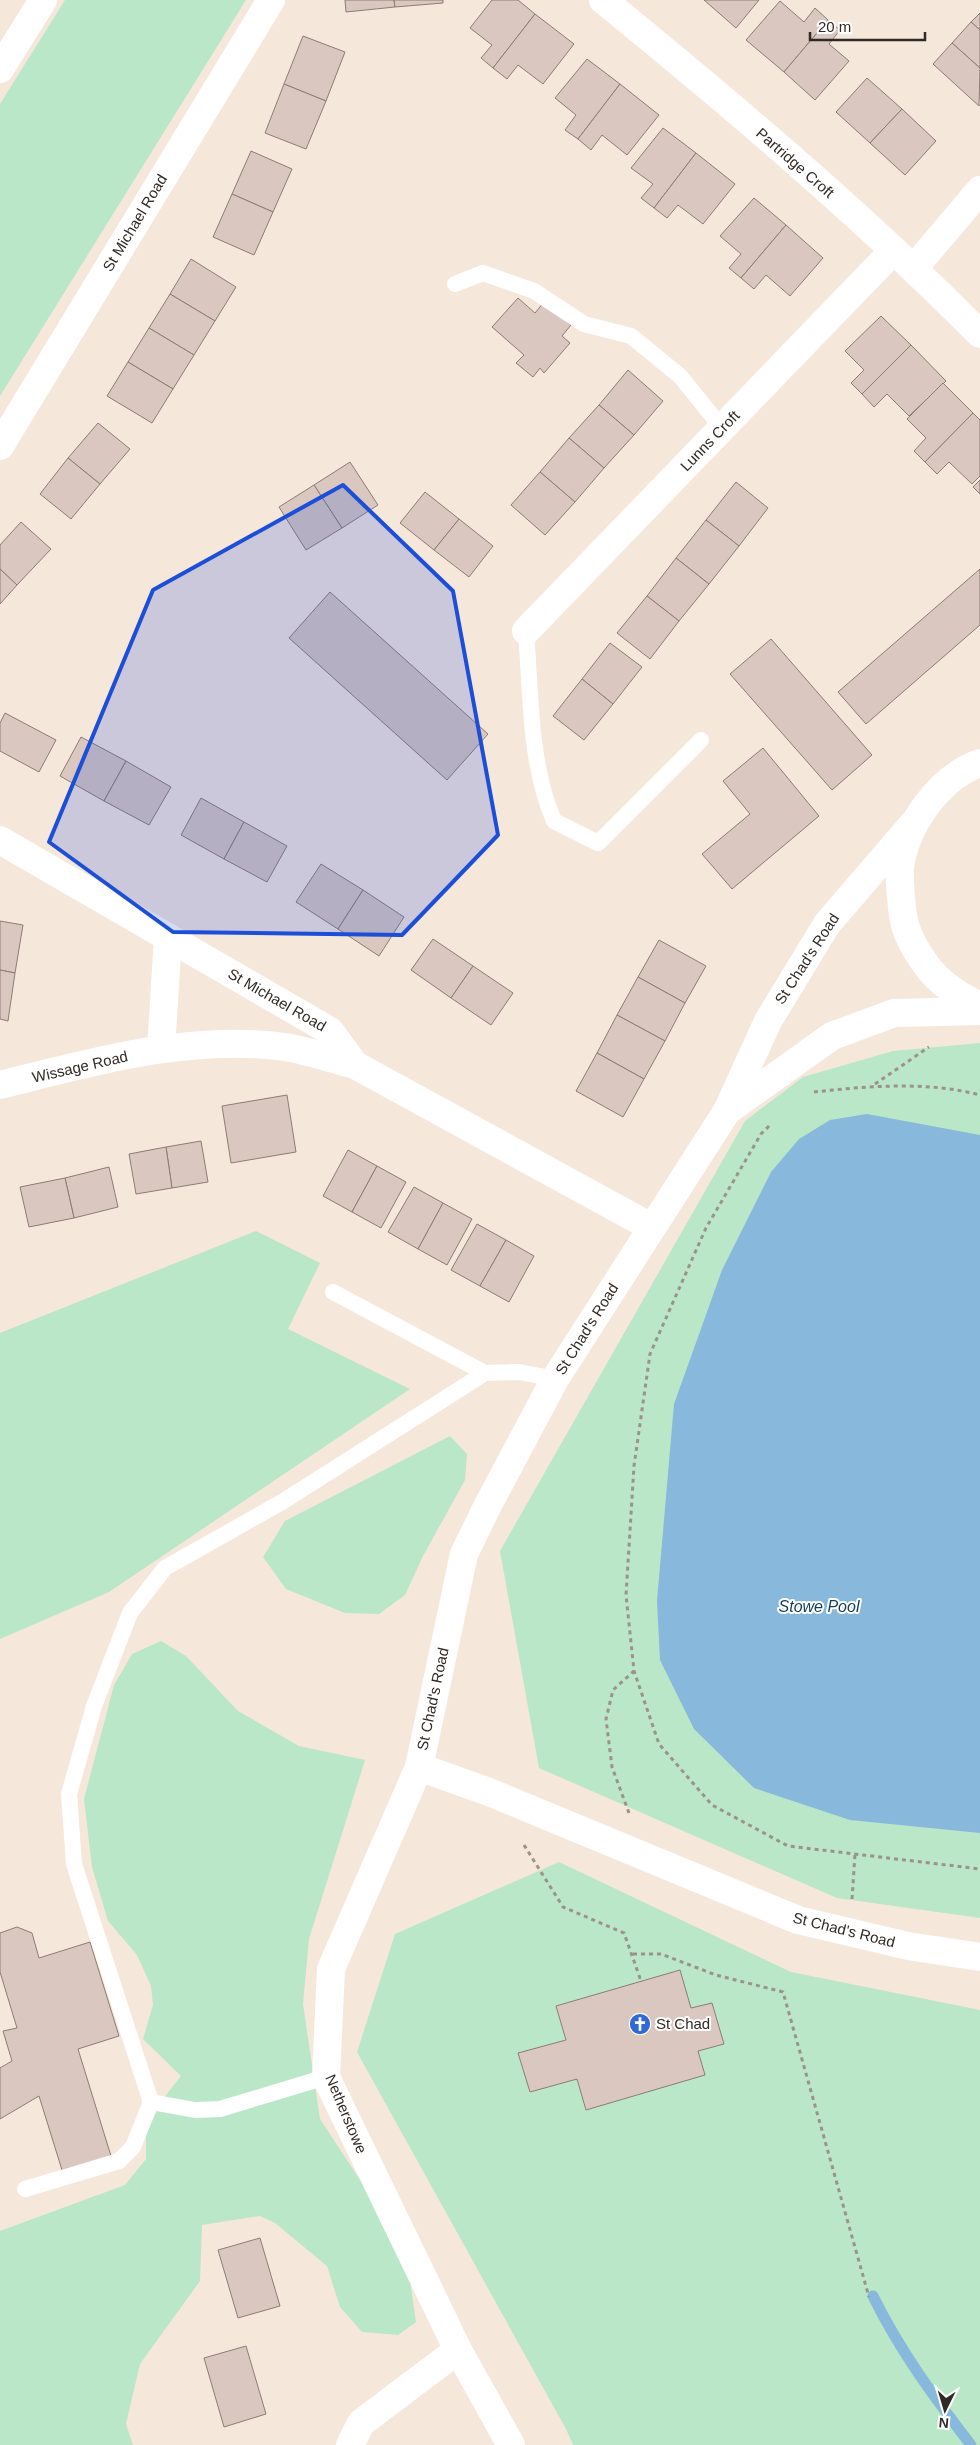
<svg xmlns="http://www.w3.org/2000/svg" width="980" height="2445" font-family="Arial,sans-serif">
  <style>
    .green { fill: #b9e7c8 }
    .water { fill: #88b9dd }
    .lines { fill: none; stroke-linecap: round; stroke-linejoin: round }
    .stream { stroke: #88b9dd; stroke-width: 11 }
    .building { fill: #dac7bf; stroke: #8d7c74 }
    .path { stroke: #9d9289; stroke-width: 3; stroke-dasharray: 4 4; stroke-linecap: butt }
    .lane { stroke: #fff; stroke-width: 16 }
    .street { stroke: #fff; stroke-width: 28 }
    .secondary { stroke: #fff; stroke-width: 28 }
    .marked { fill: #1d4ed8; fill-opacity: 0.2; stroke: #1d4ed8; stroke-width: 4; stroke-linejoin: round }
    .labels { text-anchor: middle; stroke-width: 4; stroke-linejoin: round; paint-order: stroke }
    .street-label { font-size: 15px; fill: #302a26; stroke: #fff }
    .poi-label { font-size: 15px; fill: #302a26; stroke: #fff; text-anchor: start }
    .water-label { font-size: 16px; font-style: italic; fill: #153c55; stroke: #fff }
  </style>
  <rect width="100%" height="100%" fill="#f6e7db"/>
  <g class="green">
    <path d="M 65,0 L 246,0 L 0,396 L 0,104 Z"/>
    <path d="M 980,1043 L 980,1918 L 837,1898 L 539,1768 L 500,1551 L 745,1121 L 803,1077 L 893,1051 Z"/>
    <path d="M 256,1231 L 320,1263 L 288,1329 L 410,1389 L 109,1592 L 0,1639 L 0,1333 Z"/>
    <path d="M 450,1436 L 467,1454 L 465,1480 L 423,1556 L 405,1595 L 379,1614 L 345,1613 L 286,1589 L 263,1557 L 285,1521 Z"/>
    <path d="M 161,1641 L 186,1656 L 238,1711 L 299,1746 L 365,1760 L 309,1939 L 303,2004 L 320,2119 L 364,2186 L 409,2273 L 416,2322 L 398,2335 L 362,2332 L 340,2307 L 327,2266 L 275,2223 L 260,2216 L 202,2225 L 200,2281 L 140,2364 L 126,2424 L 133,2445 L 0,2445 L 0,2231 L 125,2185 L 146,2159 L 146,2133 L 163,2099 L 181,2076 L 143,2039 L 153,2005 L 151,1986 L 137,1955 L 108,1921 L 92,1867 L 84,1799 L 114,1685 L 132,1654 Z"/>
    <path d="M 559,1862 L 791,1972 L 980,2010 L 980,2445 L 573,2445 L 566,2429 L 357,2052 L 395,1934 Z"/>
  </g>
  <path class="water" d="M 867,1114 L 980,1135 L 980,1833 L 850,1820 L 754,1788 L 694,1729 L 660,1660 L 657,1601 L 674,1404 L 722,1270 L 771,1172 L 799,1139 L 830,1120 Z"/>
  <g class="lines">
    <path class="stream" d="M 873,2296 C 900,2351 934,2397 971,2445"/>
  </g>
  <g class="building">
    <path d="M 345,0 L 394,0 L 395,7 L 346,12 Z"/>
    <path d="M 394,0 L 443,0 L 443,3 L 395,7 Z"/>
    <path d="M 492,0 L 518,0 L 535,14 L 493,68 L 481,58 L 492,45 L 470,28 Z"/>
    <path d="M 704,0 L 759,0 L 736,28 Z"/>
    <path d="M 780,1 L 804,22 L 815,8 L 828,20 L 784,72 L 746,40 Z"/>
    <path d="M 980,13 L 980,30 L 971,22 Z"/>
    <path d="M 535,14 L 574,44 L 543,84 L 518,65 L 507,79 L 493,68 Z"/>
    <path d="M 828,20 L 840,30 L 829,44 L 849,61 L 815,100 L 784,72 Z"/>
    <path d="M 971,22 L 980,30 L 980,68 L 952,43 Z"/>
    <path d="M 303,36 L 345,52 L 326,101 L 284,84 Z"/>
    <path d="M 952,43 L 980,68 L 979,106 L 933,64 Z"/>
    <path d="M 587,59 L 620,84 L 578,139 L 565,130 L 576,115 L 555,98 Z"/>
    <path d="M 867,78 L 902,109 L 870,143 L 836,112 Z"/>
    <path d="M 284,84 L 326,101 L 306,149 L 265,133 Z"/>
    <path d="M 620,84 L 659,115 L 627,155 L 602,135 L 591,150 L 578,139 Z"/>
    <path d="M 902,109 L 936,141 L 905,175 L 870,143 Z"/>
    <path d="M 663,128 L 696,153 L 654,208 L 641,198 L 653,184 L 631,168 Z"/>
    <path d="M 251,151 L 292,169 L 273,212 L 232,194 Z"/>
    <path d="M 696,153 L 735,184 L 703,224 L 678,205 L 667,218 L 654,208 Z"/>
    <path d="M 232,194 L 273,212 L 254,255 L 213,237 Z"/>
    <path d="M 754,198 L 786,225 L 741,278 L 729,268 L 741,254 L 720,236 Z"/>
    <path d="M 786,225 L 823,258 L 790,296 L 766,275 L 754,289 L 741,278 Z"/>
    <path d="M 191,259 L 236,287 L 215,321 L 170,294 Z"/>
    <path d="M 170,294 L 215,321 L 194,355 L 149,328 Z"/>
    <path d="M 518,298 L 535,313 L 544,302 L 571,325 L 562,336 L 570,343 L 544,373 L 540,368 L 533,377 L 516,363 L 524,355 L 492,327 Z"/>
    <path d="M 881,316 L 911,345 L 862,394 L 851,383 L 864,370 L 845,351 Z"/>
    <path d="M 149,328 L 194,355 L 173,389 L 128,362 Z"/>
    <path d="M 911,345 L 946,381 L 909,416 L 887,394 L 874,407 L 862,394 Z"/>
    <path d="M 128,362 L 173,389 L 152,423 L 107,396 Z"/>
    <path d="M 628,370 L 663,401 L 634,435 L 599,405 Z"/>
    <path d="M 943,383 L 973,413 L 925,462 L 914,451 L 926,438 L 907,419 Z"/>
    <path d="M 599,405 L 634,435 L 604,468 L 569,438 Z"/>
    <path d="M 973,413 L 980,420 L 980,476 L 972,484 L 949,462 L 937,474 L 925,462 Z"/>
    <path d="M 98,423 L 130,449 L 100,484 L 68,458 Z"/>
    <path d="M 569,438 L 604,468 L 575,502 L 540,472 Z"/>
    <path d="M 68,458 L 100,484 L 71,519 L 40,494 Z"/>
    <path d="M 350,462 L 378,505 L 342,528 L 314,485 Z"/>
    <path d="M 540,472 L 575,502 L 545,535 L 511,505 Z"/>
    <path d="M 980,480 L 980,494 L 973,487 Z"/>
    <path d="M 736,482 L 768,508 L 739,546 L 706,520 Z"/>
    <path d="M 314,485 L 342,528 L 306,550 L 279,507 Z"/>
    <path d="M 425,492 L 459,519 L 434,550 L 400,523 Z"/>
    <path d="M 459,519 L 493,546 L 469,577 L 434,550 Z"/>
    <path d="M 706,520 L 739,546 L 709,584 L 676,558 Z"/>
    <path d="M 21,522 L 51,549 L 17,585 L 0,569 L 0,545 Z"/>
    <path d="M 676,558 L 709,584 L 679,621 L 647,596 Z"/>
    <path d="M 0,569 L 17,585 L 0,604 Z"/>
    <path d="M 980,569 L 980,625 L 866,724 L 838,692 Z"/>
    <path d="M 330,592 L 488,734 L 447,780 L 289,638 Z"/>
    <path d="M 647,596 L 679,621 L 650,659 L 617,633 Z"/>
    <path d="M 771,639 L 872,755 L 832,790 L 730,674 Z"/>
    <path d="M 610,643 L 642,667 L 613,704 L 582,679 Z"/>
    <path d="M 582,679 L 613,704 L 584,740 L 553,716 Z"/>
    <path d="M 5,713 L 56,740 L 39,772 L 0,751 L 0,723 Z"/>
    <path d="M 81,737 L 126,761 L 104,801 L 60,776 Z"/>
    <path d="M 763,748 L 819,816 L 732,889 L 702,854 L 750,814 L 723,781 Z"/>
    <path d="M 126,761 L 171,787 L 149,825 L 104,801 Z"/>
    <path d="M 201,798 L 244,822 L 224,859 L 181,835 Z"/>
    <path d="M 244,822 L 287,846 L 267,882 L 224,859 Z"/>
    <path d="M 321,864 L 363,890 L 338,929 L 296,902 Z"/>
    <path d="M 363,890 L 404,917 L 379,956 L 338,929 Z"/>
    <path d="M 0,921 L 23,925 L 15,973 L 0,970 Z"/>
    <path d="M 433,939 L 473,966 L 451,998 L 411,970 Z"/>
    <path d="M 659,940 L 706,966 L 685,1003 L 638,977 Z"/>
    <path d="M 473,966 L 513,993 L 491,1025 L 451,998 Z"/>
    <path d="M 0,970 L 15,973 L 8,1021 L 0,1019 Z"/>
    <path d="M 638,977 L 685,1003 L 665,1041 L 617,1015 Z"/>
    <path d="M 617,1015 L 665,1041 L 644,1079 L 597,1053 Z"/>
    <path d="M 597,1053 L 644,1079 L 623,1117 L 576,1091 Z"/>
    <path d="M 287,1095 L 296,1152 L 231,1163 L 222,1106 Z"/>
    <path d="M 201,1141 L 208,1182 L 172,1188 L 166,1147 Z"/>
    <path d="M 166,1147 L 172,1188 L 136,1194 L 129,1154 Z"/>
    <path d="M 348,1150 L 377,1166 L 352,1212 L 323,1196 Z"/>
    <path d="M 377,1166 L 406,1182 L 381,1228 L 352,1212 Z"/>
    <path d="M 109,1167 L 118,1207 L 74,1218 L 65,1178 Z"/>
    <path d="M 65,1178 L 74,1218 L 29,1227 L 20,1187 Z"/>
    <path d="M 414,1187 L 443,1203 L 418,1249 L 388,1232 Z"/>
    <path d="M 443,1203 L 472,1219 L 447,1265 L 418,1249 Z"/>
    <path d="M 477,1224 L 506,1240 L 480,1286 L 451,1270 Z"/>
    <path d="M 506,1240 L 534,1256 L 509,1302 L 480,1286 Z"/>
    <path d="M 17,1927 L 32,1933 L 39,1958 L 90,1942 L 119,2036 L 78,2049 L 111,2156 L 62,2170 L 39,2096 L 0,2119 L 0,2068 L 12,2061 L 3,2031 L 17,2028 L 0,1972 L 0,1933 Z"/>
    <path d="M 680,1970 L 691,2008 L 712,2003 L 724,2044 L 698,2051 L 705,2075 L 586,2110 L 577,2079 L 530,2092 L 518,2053 L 566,2040 L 556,2006 Z"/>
    <path d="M 260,2238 L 280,2306 L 238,2318 L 218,2250 Z"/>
    <path d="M 246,2346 L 266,2414 L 224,2427 L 204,2358 Z"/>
  </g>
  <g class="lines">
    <g class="path">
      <path d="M 875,1084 L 929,1047"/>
      <path d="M 814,1092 C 868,1086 927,1081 980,1095"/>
      <path d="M 769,1126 L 761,1134 L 706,1228 L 650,1354 L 634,1466 L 626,1595 L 634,1671 L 659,1744 L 712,1805 L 788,1846 L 980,1869"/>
      <path d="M 629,1813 L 612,1767 L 606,1719 L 613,1690 L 634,1671"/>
      <path d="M 524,1845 L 563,1907 L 624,1933 L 641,1981"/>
      <path d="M 852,1899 L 855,1854"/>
      <path d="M 633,1954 L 661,1954 L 716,1975 L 783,1992 L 869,2297"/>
    </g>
    <g class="lane">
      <path d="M 455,284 L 483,273 L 534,291 L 584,324 L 631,336 L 680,376 L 722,428"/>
      <path d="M 526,631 C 531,694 529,763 554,821 L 598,843 L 701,740"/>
      <path d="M 333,1292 L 485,1373"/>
      <path d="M 151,2102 L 195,2110 L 220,2109 L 326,2077"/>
      <path d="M 25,2189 L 119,2161 L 133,2147 L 151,2102 L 74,1864 L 69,1794 L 94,1706 L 130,1613 L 165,1568 L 282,1502 L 485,1373 L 519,1372 L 555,1379"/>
    </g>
    <g class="street">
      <path d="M 603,0 C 733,106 862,215 980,334"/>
      <path d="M 0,69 L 43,0"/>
      <path d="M 914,268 L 980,190"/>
      <path d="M 0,446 L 271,0"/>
      <path d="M 526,631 L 894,250"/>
      <path d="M 980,763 C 939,778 906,824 900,867 C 899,877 902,916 905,925 C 908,936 917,952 924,962 C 938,983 958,995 980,1006"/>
      <path d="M 0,840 L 330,1031 L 355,1065 L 651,1227"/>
      <path d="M 161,1049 L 168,937"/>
      <path d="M 0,1085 C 92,1062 189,1034 285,1047 C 309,1051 332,1059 355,1065"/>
      <path d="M 727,1111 L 832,1036 L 894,1013 L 980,1011"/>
      <path d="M 419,1767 L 464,1554 L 488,1505 L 555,1379 L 727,1111 L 768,1021 L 827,924 L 913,824"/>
      <path d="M 350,2445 L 361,2423 L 458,2350"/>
    </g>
    <path class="secondary" d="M 511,2445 L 458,2350 L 326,2077 L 331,1969 L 419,1767 L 489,1792 L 798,1920 L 908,1946 L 980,1957"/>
  </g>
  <path class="marked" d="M 343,485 L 453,591 L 498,835 L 402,935 L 173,932 L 49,842 L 153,590 Z"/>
  <defs>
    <g id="church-disc" transform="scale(1.125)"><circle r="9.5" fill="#3169d7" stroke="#fff"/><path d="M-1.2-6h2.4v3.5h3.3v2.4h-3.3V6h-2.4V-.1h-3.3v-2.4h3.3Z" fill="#fff"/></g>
  </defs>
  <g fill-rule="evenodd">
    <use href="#church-disc" x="640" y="2024"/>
  </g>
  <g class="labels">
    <g class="street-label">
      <text transform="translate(795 163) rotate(41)" y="5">Partridge Croft</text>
      <text transform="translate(135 223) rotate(-59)" y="5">St Michael Road</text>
      <text transform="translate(710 441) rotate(-46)" y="5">Lunns Croft</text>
      <text transform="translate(807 959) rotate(-57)" y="5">St Chad's Road</text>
      <text transform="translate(277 1000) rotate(30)" y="5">St Michael Road</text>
      <text transform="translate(80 1067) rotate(-13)" y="5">Wissage Road</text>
      <text transform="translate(587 1329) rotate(-58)" y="5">St Chad's Road</text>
      <text transform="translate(433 1699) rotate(-78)" y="5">St Chad's Road</text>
      <text transform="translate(844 1930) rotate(14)" y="5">St Chad's Road</text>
      <text transform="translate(346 2114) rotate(67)" y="5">Netherstowe</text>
    </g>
    <g class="poi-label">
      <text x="656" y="2029">St Chad</text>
    </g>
    <g class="water-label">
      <text x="819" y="1612">Stowe Pool</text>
    </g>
  </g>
  <g transform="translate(945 2410) rotate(185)" stroke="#ffffff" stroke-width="4" paint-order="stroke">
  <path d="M0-4L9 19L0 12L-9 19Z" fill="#302a26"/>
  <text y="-8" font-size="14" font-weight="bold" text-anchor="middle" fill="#302a26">N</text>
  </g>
  <path d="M810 32v8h115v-8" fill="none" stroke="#302a26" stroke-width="2.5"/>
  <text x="818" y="32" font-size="15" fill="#302a26" stroke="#ffffff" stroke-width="4" paint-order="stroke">20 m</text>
</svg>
